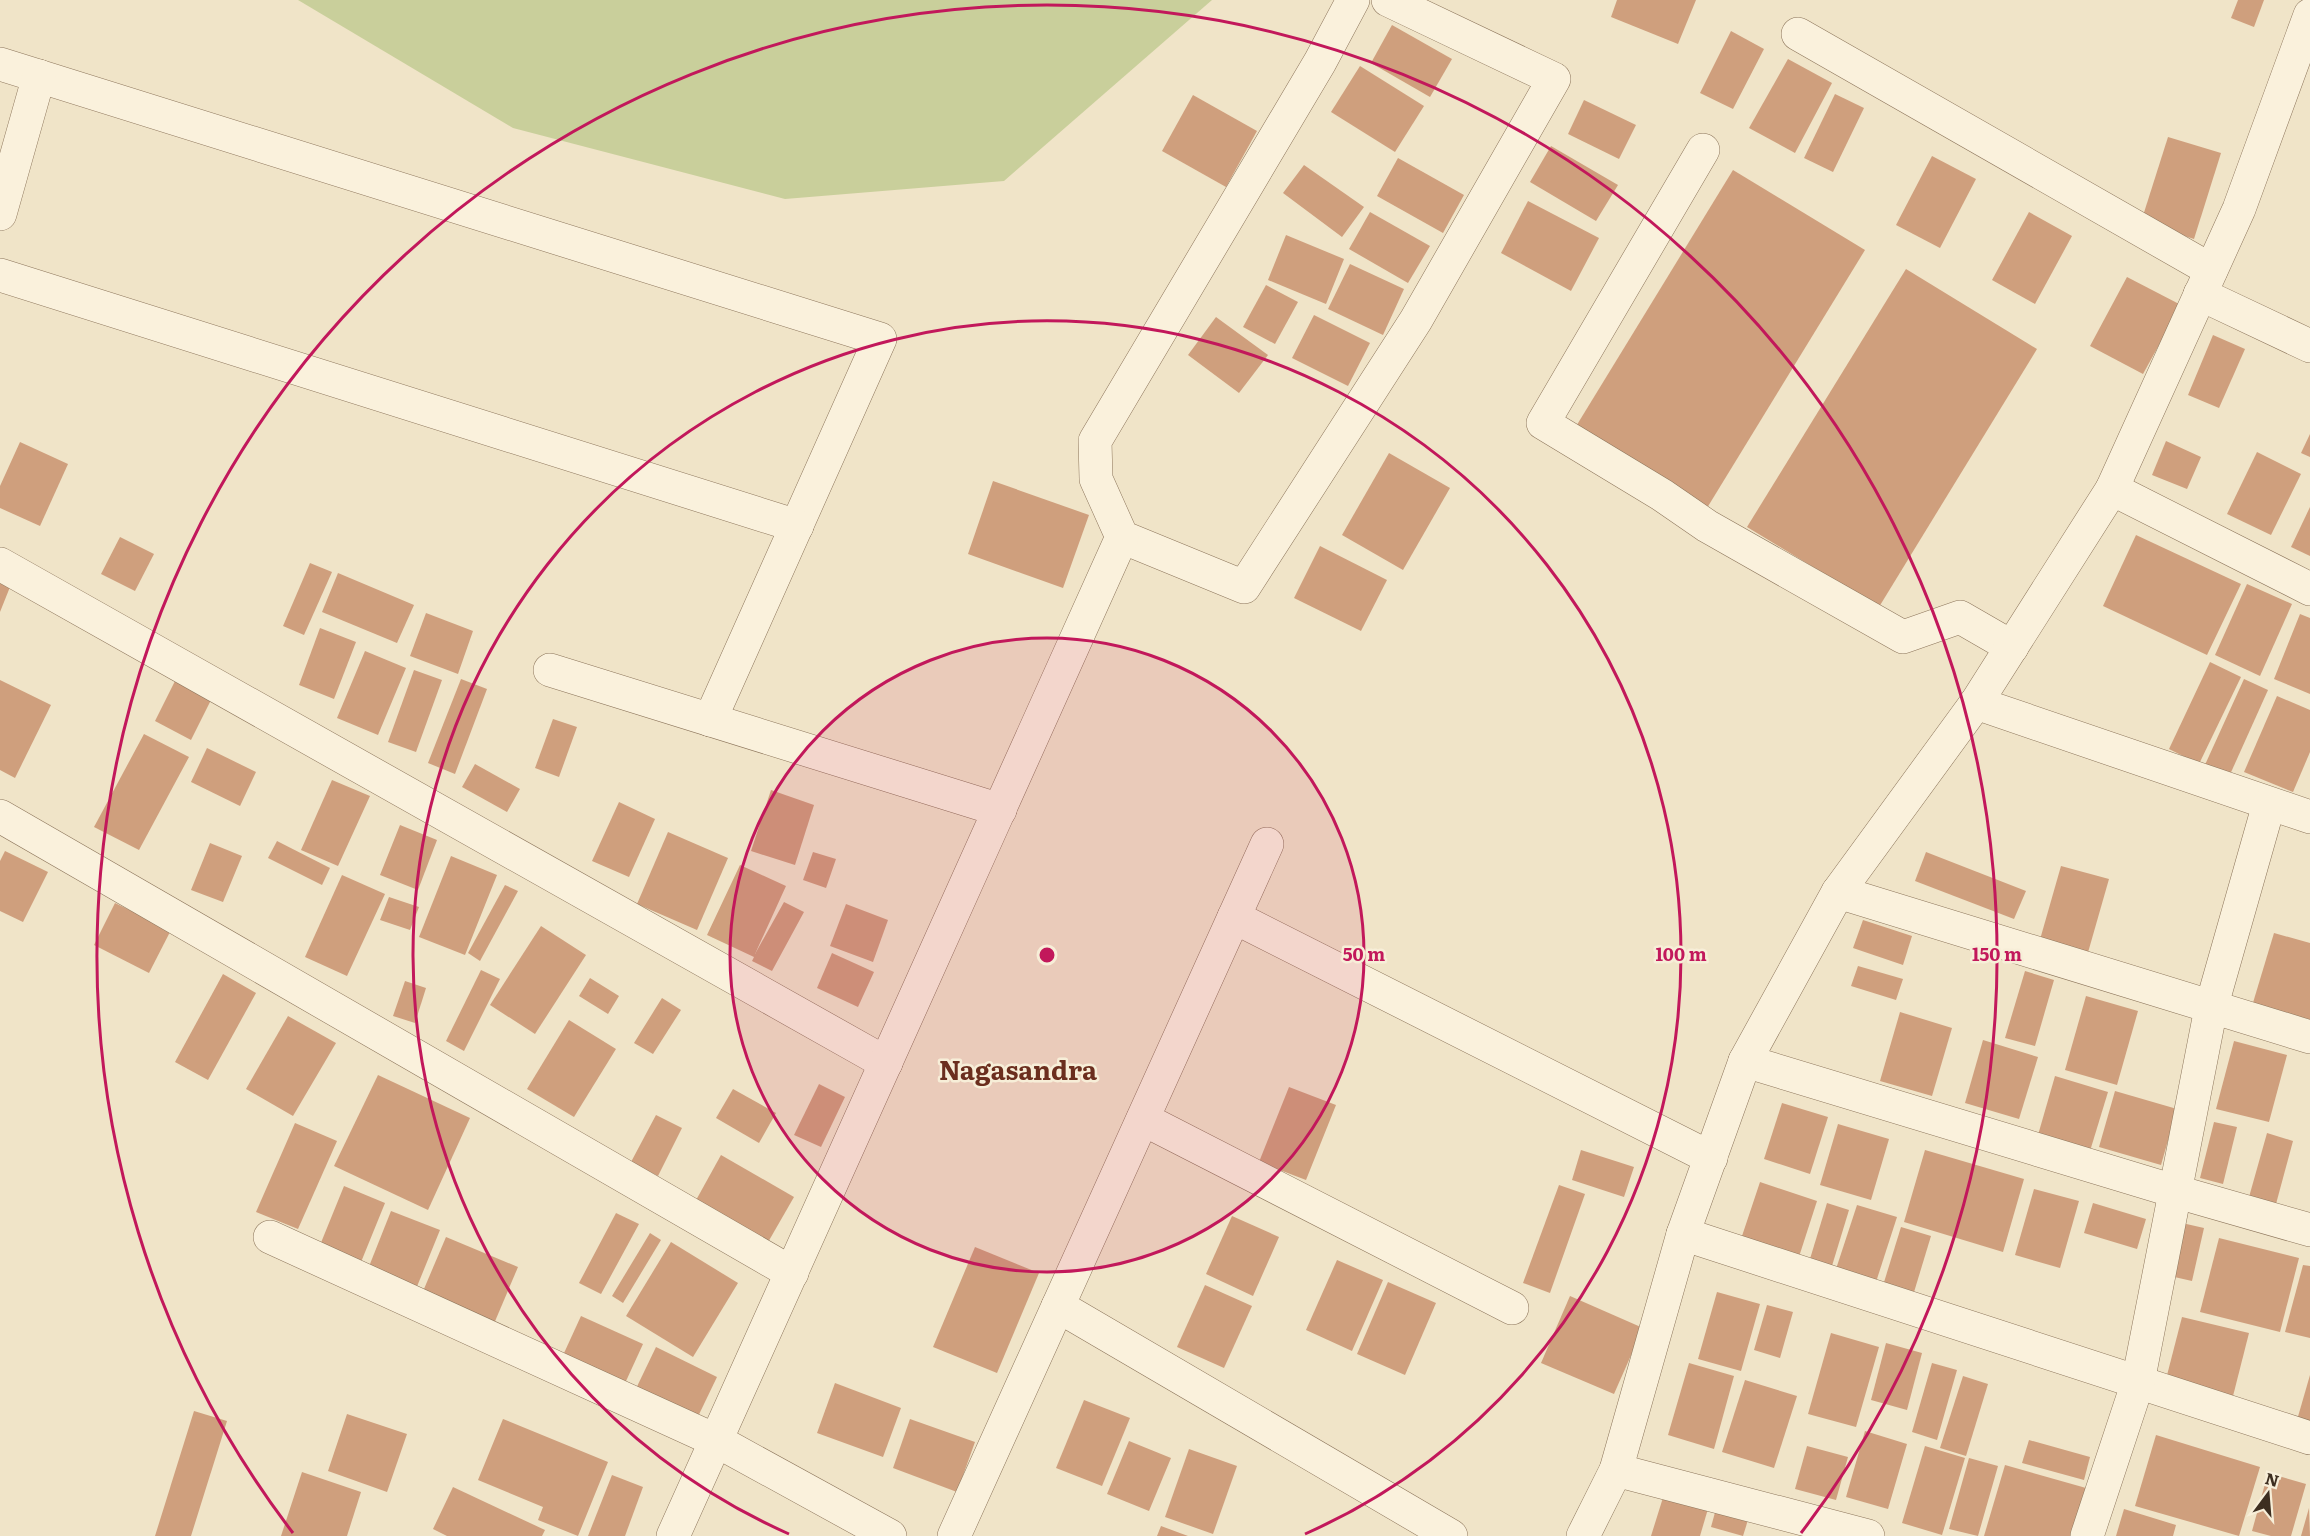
<svg xmlns="http://www.w3.org/2000/svg" width="2310" height="1536" font-family="Literata,serif">
  <style>
    .green { fill: #c9cf9b }
    .building { fill: #cf9f7d }
    .lines { fill: none; stroke-linecap: round; stroke-linejoin: round }
    .minor-casing { stroke: #8d765c; stroke-width: 34 }
    .minor { stroke: #faf1dc; stroke-width: 33 }
    .ring { fill: none; stroke: #c2185b; stroke-width: 3 }
    .labels { text-anchor: middle; stroke-width: 5; stroke-linejoin: round; paint-order: stroke }
    .district-label { font-size: 26px; font-weight: bold; fill: #6b2e1e; stroke: #f7eed8 }
    .centre { fill: #c2185b; stroke: #f7eed8; stroke-width: 3 }
    .ring-label { font-size: 18px; text-anchor: middle; font-weight: bold; fill: #c2185b; stroke: #f7eed8; stroke-width: 5; stroke-linejoin: round; paint-order: stroke }
  </style>
  <rect width="100%" height="100%" fill="#f0e4c8"/>
  <path class="green" d="M 298,0 L 1212,0 L 1004,181 L 785,199 L 513,128 Z"/>
  <g class="building">
    <path d="M 1617,0 L 1696,0 L 1678,44 L 1611,17 Z"/>
    <path d="M 2238,0 L 2264,0 L 2254,27 L 2231,18 Z"/>
    <path d="M 1392,25 L 1452,59 L 1430,97 L 1371,63 Z"/>
    <path d="M 1731,31 L 1764,49 L 1733,109 L 1700,93 Z"/>
    <path d="M 1788,59 L 1832,83 L 1795,153 L 1749,128 Z"/>
    <path d="M 1360,66 L 1424,106 L 1395,152 L 1331,112 Z"/>
    <path d="M 1835,94 L 1864,108 L 1833,172 L 1804,158 Z"/>
    <path d="M 1193,95 L 1257,131 L 1226,187 L 1162,151 Z"/>
    <path d="M 1584,100 L 1636,125 L 1619,159 L 1568,134 Z"/>
    <path d="M 2168,137 L 2221,153 L 2194,239 L 2141,222 Z"/>
    <path d="M 1551,146 L 1618,185 L 1596,221 L 1530,182 Z"/>
    <path d="M 1932,156 L 1976,179 L 1940,248 L 1896,225 Z"/>
    <path d="M 1398,158 L 1464,195 L 1443,233 L 1377,196 Z"/>
    <path d="M 1304,165 L 1364,207 L 1342,237 L 1283,193 Z"/>
    <path d="M 1733,170 L 1865,250 L 1707,508 L 1575,428 Z"/>
    <path d="M 1528,201 L 1599,238 L 1571,291 L 1501,253 Z"/>
    <path d="M 1370,212 L 1430,246 L 1408,283 L 1349,249 Z"/>
    <path d="M 2029,212 L 2072,236 L 2035,304 L 1992,280 Z"/>
    <path d="M 1286,235 L 1344,259 L 1326,304 L 1268,280 Z"/>
    <path d="M 1350,264 L 1404,289 L 1383,335 L 1328,309 Z"/>
    <path d="M 1906,269 L 2037,349 L 1879,607 L 1747,527 Z"/>
    <path d="M 2127,277 L 2181,305 L 2143,374 L 2090,346 Z"/>
    <path d="M 1266,285 L 1298,302 L 1275,344 L 1243,327 Z"/>
    <path d="M 1314,315 L 1370,343 L 1348,386 L 1292,358 Z"/>
    <path d="M 1216,317 L 1268,355 L 1239,393 L 1188,355 Z"/>
    <path d="M 2213,335 L 2245,349 L 2219,408 L 2188,395 Z"/>
    <path d="M 2310,434 L 2310,457 L 2301,453 Z"/>
    <path d="M 2166,441 L 2201,457 L 2187,489 L 2152,475 Z"/>
    <path d="M 20,442 L 68,464 L 40,526 L 0,508 L 0,486 Z"/>
    <path d="M 2257,452 L 2301,474 L 2271,535 L 2227,514 Z"/>
    <path d="M 1389,453 L 1450,488 L 1403,570 L 1342,535 Z"/>
    <path d="M 993,481 L 1089,515 L 1063,588 L 968,554 Z"/>
    <path d="M 2310,507 L 2310,556 L 2291,547 Z"/>
    <path d="M 2136,535 L 2241,584 L 2207,655 L 2103,606 Z"/>
    <path d="M 120,537 L 154,554 L 135,591 L 101,574 Z"/>
    <path d="M 1320,546 L 1387,580 L 1361,631 L 1294,598 Z"/>
    <path d="M 310,563 L 332,572 L 304,635 L 283,626 Z"/>
    <path d="M 338,573 L 414,605 L 397,643 L 322,612 Z"/>
    <path d="M 0,578 L 12,582 L 0,612 Z"/>
    <path d="M 2247,584 L 2292,604 L 2260,676 L 2215,655 Z"/>
    <path d="M 426,613 L 473,631 L 458,674 L 410,656 Z"/>
    <path d="M 2300,614 L 2310,618 L 2310,694 L 2274,679 Z"/>
    <path d="M 320,628 L 356,642 L 334,699 L 299,685 Z"/>
    <path d="M 365,651 L 406,668 L 378,735 L 337,718 Z"/>
    <path d="M 2210,662 L 2241,677 L 2199,764 L 2169,749 Z"/>
    <path d="M 414,670 L 442,680 L 416,752 L 388,742 Z"/>
    <path d="M 461,679 L 487,689 L 455,774 L 428,763 Z"/>
    <path d="M 2244,679 L 2268,690 L 2228,779 L 2204,767 Z"/>
    <path d="M 0,680 L 51,705 L 15,778 L 0,770 Z"/>
    <path d="M 175,681 L 211,700 L 191,740 L 155,721 Z"/>
    <path d="M 2277,696 L 2310,710 L 2310,752 L 2293,792 L 2244,772 Z"/>
    <path d="M 553,719 L 577,727 L 559,777 L 535,768 Z"/>
    <path d="M 144,734 L 189,757 L 139,850 L 94,827 Z"/>
    <path d="M 207,748 L 256,772 L 240,806 L 191,782 Z"/>
    <path d="M 475,764 L 520,789 L 507,812 L 462,787 Z"/>
    <path d="M 332,780 L 370,796 L 338,866 L 301,850 Z"/>
    <path d="M 771,790 L 814,805 L 795,865 L 751,851 Z"/>
    <path d="M 619,802 L 655,819 L 629,877 L 592,861 Z"/>
    <path d="M 400,825 L 437,840 L 418,890 L 380,875 Z"/>
    <path d="M 668,832 L 728,858 L 697,930 L 637,904 Z"/>
    <path d="M 277,841 L 330,868 L 322,885 L 268,858 Z"/>
    <path d="M 210,843 L 242,856 L 223,902 L 191,890 Z"/>
    <path d="M 5,851 L 48,872 L 23,922 L 0,911 L 0,861 Z"/>
    <path d="M 813,852 L 836,859 L 826,888 L 803,880 Z"/>
    <path d="M 1926,852 L 2026,891 L 2014,919 L 1915,881 Z"/>
    <path d="M 451,856 L 497,875 L 465,955 L 419,937 Z"/>
    <path d="M 740,865 L 786,886 L 755,954 L 784,902 L 804,912 L 772,971 L 752,961 L 754,957 L 707,935 Z"/>
    <path d="M 2061,866 L 2109,879 L 2087,956 L 2039,943 Z"/>
    <path d="M 342,875 L 385,894 L 347,976 L 305,957 Z"/>
    <path d="M 505,885 L 518,891 L 480,961 L 468,953 Z"/>
    <path d="M 389,897 L 419,907 L 410,930 L 380,920 Z"/>
    <path d="M 115,903 L 171,930 L 149,973 L 94,945 Z"/>
    <path d="M 846,904 L 888,920 L 873,962 L 830,946 Z"/>
    <path d="M 1863,920 L 1912,936 L 1903,965 L 1853,948 Z"/>
    <path d="M 541,926 L 586,955 L 535,1034 L 490,1005 Z"/>
    <path d="M 2274,933 L 2310,943 L 2310,1023 L 2252,1006 Z"/>
    <path d="M 832,953 L 874,972 L 858,1007 L 817,988 Z"/>
    <path d="M 1858,966 L 1903,979 L 1896,1000 L 1851,986 Z"/>
    <path d="M 481,970 L 500,979 L 464,1051 L 446,1041 Z"/>
    <path d="M 2025,971 L 2054,980 L 2035,1046 L 2005,1038 Z"/>
    <path d="M 223,974 L 256,993 L 208,1080 L 175,1062 Z"/>
    <path d="M 590,978 L 619,996 L 608,1014 L 579,996 Z"/>
    <path d="M 405,981 L 426,988 L 415,1023 L 393,1016 Z"/>
    <path d="M 2086,996 L 2138,1011 L 2117,1085 L 2065,1070 Z"/>
    <path d="M 662,998 L 681,1010 L 653,1054 L 634,1043 Z"/>
    <path d="M 1900,1012 L 1952,1028 L 1932,1096 L 1880,1081 Z"/>
    <path d="M 288,1016 L 336,1043 L 293,1116 L 246,1089 Z"/>
    <path d="M 569,1020 L 616,1049 L 574,1117 L 527,1089 Z"/>
    <path d="M 1983,1040 L 2038,1057 L 2019,1119 L 1965,1103 Z"/>
    <path d="M 2234,1041 L 2287,1055 L 2269,1122 L 2216,1109 Z"/>
    <path d="M 378,1075 L 470,1118 L 428,1210 L 334,1166 Z"/>
    <path d="M 2055,1076 L 2108,1092 L 2090,1151 L 2038,1135 Z"/>
    <path d="M 819,1084 L 845,1097 L 821,1147 L 794,1135 Z"/>
    <path d="M 1289,1087 L 1336,1105 L 1306,1180 L 1259,1162 Z"/>
    <path d="M 733,1089 L 776,1113 L 759,1143 L 716,1118 Z"/>
    <path d="M 2115,1091 L 2177,1109 L 2161,1165 L 2099,1147 Z"/>
    <path d="M 1782,1103 L 1828,1117 L 1810,1174 L 1764,1159 Z"/>
    <path d="M 656,1115 L 682,1128 L 658,1176 L 631,1162 Z"/>
    <path d="M 2214,1122 L 2237,1127 L 2223,1184 L 2200,1178 Z"/>
    <path d="M 295,1123 L 337,1141 L 298,1229 L 256,1212 Z"/>
    <path d="M 1838,1124 L 1889,1139 L 1871,1200 L 1820,1185 Z"/>
    <path d="M 2267,1133 L 2293,1141 L 2276,1204 L 2249,1197 Z"/>
    <path d="M 1581,1150 L 1634,1167 L 1624,1197 L 1572,1180 Z"/>
    <path d="M 1925,1150 L 2024,1179 L 2003,1252 L 1904,1222 Z"/>
    <path d="M 721,1155 L 794,1197 L 767,1244 L 695,1202 Z"/>
    <path d="M 1760,1182 L 1817,1201 L 1796,1266 L 1738,1248 Z"/>
    <path d="M 1559,1185 L 1585,1194 L 1550,1293 L 1523,1283 Z"/>
    <path d="M 344,1186 L 385,1203 L 359,1267 L 318,1250 Z"/>
    <path d="M 2034,1189 L 2079,1201 L 2060,1268 L 2015,1255 Z"/>
    <path d="M 1827,1203 L 1849,1210 L 1828,1279 L 1806,1272 Z"/>
    <path d="M 2093,1203 L 2146,1219 L 2137,1249 L 2084,1233 Z"/>
    <path d="M 1857,1205 L 1897,1217 L 1876,1282 L 1836,1269 Z"/>
    <path d="M 391,1211 L 440,1230 L 416,1289 L 368,1269 Z"/>
    <path d="M 616,1213 L 639,1224 L 601,1294 L 579,1283 Z"/>
    <path d="M 1232,1216 L 1279,1237 L 1253,1296 L 1206,1274 Z"/>
    <path d="M 2182,1223 L 2204,1228 L 2192,1281 L 2170,1276 Z"/>
    <path d="M 1901,1227 L 1931,1236 L 1911,1302 L 1881,1292 Z"/>
    <path d="M 650,1233 L 661,1240 L 623,1303 L 612,1296 Z"/>
    <path d="M 446,1237 L 518,1267 L 493,1326 L 421,1296 Z"/>
    <path d="M 2219,1238 L 2299,1258 L 2280,1332 L 2200,1312 Z"/>
    <path d="M 671,1242 L 738,1283 L 693,1357 L 626,1316 Z"/>
    <path d="M 975,1247 L 1039,1273 L 997,1373 L 933,1347 Z"/>
    <path d="M 1337,1260 L 1383,1280 L 1352,1351 L 1306,1330 Z"/>
    <path d="M 2303,1265 L 2310,1266 L 2310,1338 L 2285,1332 Z"/>
    <path d="M 1388,1282 L 1436,1303 L 1405,1375 L 1357,1354 Z"/>
    <path d="M 1205,1285 L 1252,1306 L 1224,1368 L 1177,1347 Z"/>
    <path d="M 1717,1292 L 1760,1304 L 1741,1371 L 1698,1359 Z"/>
    <path d="M 1570,1296 L 1643,1328 L 1614,1394 L 1541,1363 Z"/>
    <path d="M 1767,1305 L 1793,1312 L 1780,1358 L 1754,1350 Z"/>
    <path d="M 581,1316 L 643,1344 L 621,1392 L 559,1364 Z"/>
    <path d="M 2182,1317 L 2249,1333 L 2232,1400 L 2165,1383 Z"/>
    <path d="M 1831,1333 L 1879,1347 L 1856,1427 L 1808,1414 Z"/>
    <path d="M 1886,1343 L 1922,1353 L 1907,1410 L 1871,1400 Z"/>
    <path d="M 656,1347 L 717,1377 L 692,1429 L 631,1399 Z"/>
    <path d="M 1689,1363 L 1734,1376 L 1714,1449 L 1668,1435 Z"/>
    <path d="M 1932,1363 L 1957,1370 L 1937,1440 L 1912,1432 Z"/>
    <path d="M 2310,1375 L 2310,1431 L 2295,1427 Z"/>
    <path d="M 1963,1376 L 1988,1384 L 1966,1456 L 1940,1448 Z"/>
    <path d="M 1745,1380 L 1797,1396 L 1774,1468 L 1722,1452 Z"/>
    <path d="M 835,1383 L 901,1408 L 883,1457 L 817,1433 Z"/>
    <path d="M 1084,1400 L 1130,1418 L 1102,1486 L 1056,1468 Z"/>
    <path d="M 194,1411 L 227,1421 L 191,1536 L 155,1536 Z"/>
    <path d="M 347,1414 L 407,1434 L 387,1492 L 328,1471 Z"/>
    <path d="M 503,1419 L 608,1462 L 578,1536 L 538,1520 L 543,1507 L 478,1480 Z"/>
    <path d="M 910,1419 L 975,1442 L 957,1492 L 893,1468 Z"/>
    <path d="M 1865,1431 L 1907,1444 L 1888,1509 L 1846,1497 Z"/>
    <path d="M 2156,1435 L 2260,1467 L 2239,1536 L 2135,1506 Z"/>
    <path d="M 2029,1440 L 2090,1457 L 2084,1480 L 2022,1463 Z"/>
    <path d="M 1129,1441 L 1171,1458 L 1149,1511 L 1107,1494 Z"/>
    <path d="M 1807,1446 L 1848,1457 L 1836,1500 L 1795,1489 Z"/>
    <path d="M 1925,1446 L 1965,1458 L 1942,1535 L 1902,1523 Z"/>
    <path d="M 1189,1449 L 1237,1466 L 1213,1534 L 1165,1517 Z"/>
    <path d="M 1969,1458 L 1998,1466 L 1978,1536 L 1949,1529 Z"/>
    <path d="M 2005,1465 L 2086,1488 L 2072,1536 L 1984,1536 Z"/>
    <path d="M 302,1472 L 361,1492 L 347,1536 L 281,1536 Z"/>
    <path d="M 2268,1473 L 2306,1484 L 2291,1536 L 2271,1536 L 2252,1531 Z"/>
    <path d="M 612,1475 L 643,1487 L 625,1536 L 588,1536 Z"/>
    <path d="M 453,1487 L 545,1530 L 542,1536 L 447,1536 L 433,1529 Z"/>
    <path d="M 1666,1488 L 1710,1502 L 1700,1536 L 1651,1536 Z"/>
    <path d="M 1719,1498 L 1752,1507 L 1743,1536 L 1711,1527 Z"/>
    <path d="M 2309,1508 L 2310,1536 L 2301,1536 Z"/>
    <path d="M 2124,1509 L 2176,1525 L 2173,1536 L 2116,1536 Z"/>
    <path d="M 1161,1526 L 1188,1536 L 1157,1536 Z"/>
  </g>
  <g class="lines">
    <g class="minor-casing">
      <g id="minor">
        <path d="M 1353,0 L 1320,62 L 1095,441 L 1096,479 L 1122,537 L 1244,587 L 1416,320 L 1554,79 L 1388,0"/>
        <path d="M 1798,34 L 2211,270"/>
        <path d="M 0,64 L 880,339 L 710,720"/>
        <path d="M 1703,150 L 1543,423 L 1662,495 L 1707,526 L 1903,637 L 1960,617 L 2012,647"/>
        <path d="M 0,214 L 39,76"/>
        <path d="M 0,275 L 797,526"/>
        <path d="M 2200,294 L 2310,346"/>
        <path d="M 2112,489 L 2310,589"/>
        <path d="M 0,564 L 886,1063"/>
        <path d="M 550,670 L 1000,810"/>
        <path d="M 1976,703 L 2112,489 L 2239,209 L 2310,15"/>
        <path d="M 0,816 L 792,1273"/>
        <path d="M 1838,892 L 2310,1037"/>
        <path d="M 1234,917 L 1711,1158"/>
        <path d="M 1745,1061 L 2174,1191 L 2310,1230"/>
        <path d="M 1143,1119 L 1512,1308"/>
        <path d="M 1683,1234 L 2310,1438"/>
        <path d="M 270,1237 L 717,1441 L 890,1536"/>
        <path d="M 1058,1306 L 1451,1536"/>
        <path d="M 1616,1470 L 1868,1536"/>
        <path d="M 673,1536 L 1122,537"/>
        <path d="M 954,1536 L 1267,844"/>
        <path d="M 1583,1536 L 1616,1470 L 1683,1234 L 1745,1061 L 1838,892 L 1976,703 L 2310,817"/>
        <path d="M 2087,1536 L 2138,1382 L 2211,1008 L 2269,804"/>
      </g>
    </g>
    <use href="#minor" class="minor"/>
  </g>
  <circle cx="1047" cy="955" r="317" fill="#c2185b" fill-opacity=".12"/>
  <g class="ring">
    <circle cx="1047" cy="955" r="317"/>
    <path d="M789 1534A634 634 0 1 1 1305 1534"/>
    <path d="M293 1533A950 950 0 1 1 1801 1533"/>
  </g>
  <g class="labels">
    <g class="district-label">
      <text x="1018" y="1080">Nagasandra</text>
    </g>
  </g>
  <circle cx="1047" cy="955" r="9" class="centre"/>
  <g class="ring-label">
    <text x="1364" y="961">50 m</text>
    <text x="1681" y="961">100 m</text>
    <text x="1997" y="961">150 m</text>
  </g>
  <g transform="translate(2268 1494) rotate(16)" stroke="#f7eed8" stroke-width="4.5" paint-order="stroke">
  <path d="M0-4.5L10 22L0 15L-10 22Z" fill="#3d2e20"/>
  <text y="-9" font-size="16" font-weight="bold" text-anchor="middle" fill="#3d2e20">N</text>
  </g>
</svg>
